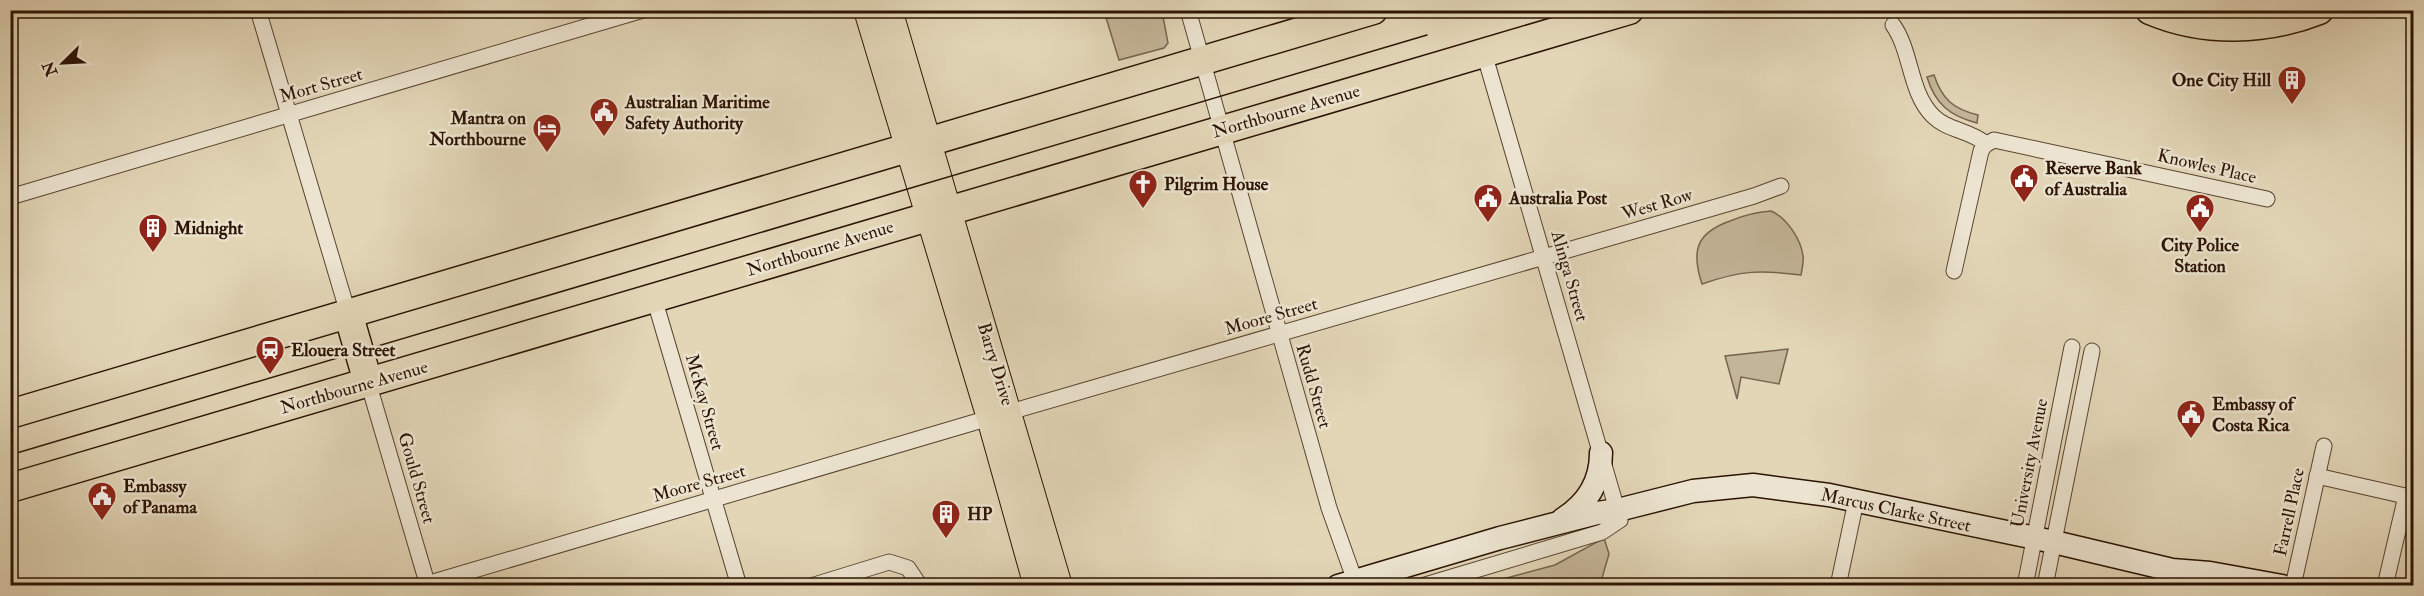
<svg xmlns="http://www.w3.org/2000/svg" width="2424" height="596" font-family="'IM FELL Double Pica',serif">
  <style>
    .green { fill: #c3b598; stroke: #78644e; stroke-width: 1.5 }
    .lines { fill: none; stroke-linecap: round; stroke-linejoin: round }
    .street-casing { stroke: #5a4430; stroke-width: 17 }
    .secondary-casing { stroke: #2c1403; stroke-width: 25 }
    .primary-casing { stroke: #2c1403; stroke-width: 26 }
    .highway-casing { stroke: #2c1403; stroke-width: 31 }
    .street { stroke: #ece4d0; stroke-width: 15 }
    .secondary { stroke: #ece4d0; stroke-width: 22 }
    .primary { stroke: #e2d6b7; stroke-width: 24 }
    .highway { stroke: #e2d6b7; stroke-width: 28 }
    .tram { stroke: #2c1403; stroke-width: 1.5 }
    .labels { text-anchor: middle; stroke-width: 5; stroke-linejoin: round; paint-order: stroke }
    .poi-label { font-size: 18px; font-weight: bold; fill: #2c1403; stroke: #ece4d0; text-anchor: start }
    .street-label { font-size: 18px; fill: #2c1403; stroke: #ece4d0 }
  </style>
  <rect width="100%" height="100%" fill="#e2d6b7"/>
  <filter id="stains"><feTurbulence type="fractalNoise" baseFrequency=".00333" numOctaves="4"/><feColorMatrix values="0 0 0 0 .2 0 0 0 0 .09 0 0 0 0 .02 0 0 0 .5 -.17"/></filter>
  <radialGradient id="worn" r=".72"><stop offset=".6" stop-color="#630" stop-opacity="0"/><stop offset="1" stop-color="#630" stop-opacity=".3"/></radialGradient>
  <g class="green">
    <path d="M 1104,11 L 1162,11 L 1168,43 L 1164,48 L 1119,60 Z"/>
    <path d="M 1934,75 C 1942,99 1953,109 1978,115 L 1977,123 C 1950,116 1935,104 1927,77 Z"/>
    <path d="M 1771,211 C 1786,217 1801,239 1803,256 C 1804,261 1802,269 1801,275 C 1760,270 1742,270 1702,284 C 1691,251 1696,233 1730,221 C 1744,215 1756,212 1771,211 Z"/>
    <path d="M 1788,349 L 1779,384 L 1741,377 L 1737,399 L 1725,356 Z"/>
    <path d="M 1604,538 L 1609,554 L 1600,585 L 1477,586 L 1555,565 Z"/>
  </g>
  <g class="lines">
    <g class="street-casing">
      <g id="street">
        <path d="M 258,10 L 348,313"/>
        <path d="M 1188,10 L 1329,508 L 1355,581"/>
        <path d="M 1893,25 C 1912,52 1909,92 1933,116 C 1948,131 1970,130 1986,144"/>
        <path d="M 10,197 L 643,10"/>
        <path d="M 1954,271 L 1981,151 L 1985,145 L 1994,140 L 2267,199"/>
        <path d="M 654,298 L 739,586"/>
        <path d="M 368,382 L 428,586"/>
        <path d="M 1010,412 L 1754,196 L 1781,186"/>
        <path d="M 2317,476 L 2414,498"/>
        <path d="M 420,586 L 989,418"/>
        <path d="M 811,586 L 889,562 L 908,568 L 920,586"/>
        <path d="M 1422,586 L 1602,532 L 1620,520 L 1484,53"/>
        <path d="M 1838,586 L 1856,501"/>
        <path d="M 2025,586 L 2072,347"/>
        <path d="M 2045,586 L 2092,351"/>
        <path d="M 2293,586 L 2324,446"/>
        <path d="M 2385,586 L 2406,496"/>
      </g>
    </g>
    <g class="secondary-casing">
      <g id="secondary">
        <path d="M 1563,519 C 1587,504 1601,481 1601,453"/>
        <path d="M 1338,586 L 1500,538 L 1597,513 L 1618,510 L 1693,491 L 1753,485 L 1829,495 L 2054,542 L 2172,570 L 2210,573 L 2282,586"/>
      </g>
    </g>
    <g class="primary-casing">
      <g id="primary">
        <path d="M 866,10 L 989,418 L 1036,586"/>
        <path d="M 890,10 L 1060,586"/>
      </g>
    </g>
    <g class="highway-casing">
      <g id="highway">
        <path d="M 2150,10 C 2204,33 2266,31 2319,10"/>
        <path d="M 348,313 L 368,382"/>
        <path d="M 10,414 L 1373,10"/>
        <path d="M 10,488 L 1629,10"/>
      </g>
    </g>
    <use href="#street" class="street"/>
    <use href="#secondary" class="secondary"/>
    <use href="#primary" class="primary"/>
    <use href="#highway" class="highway"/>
    <path class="tram" d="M 10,455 L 1427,35"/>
  </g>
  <defs>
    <g id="building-pin" transform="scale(1.5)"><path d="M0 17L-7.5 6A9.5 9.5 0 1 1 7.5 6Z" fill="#8f2418" stroke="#ece4d0"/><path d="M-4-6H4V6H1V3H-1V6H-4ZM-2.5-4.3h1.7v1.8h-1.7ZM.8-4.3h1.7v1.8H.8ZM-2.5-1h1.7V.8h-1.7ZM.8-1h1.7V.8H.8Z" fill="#fff"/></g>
    <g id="civic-pin" transform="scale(1.5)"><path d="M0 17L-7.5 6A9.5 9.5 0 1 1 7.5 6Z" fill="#8f2418" stroke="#ece4d0"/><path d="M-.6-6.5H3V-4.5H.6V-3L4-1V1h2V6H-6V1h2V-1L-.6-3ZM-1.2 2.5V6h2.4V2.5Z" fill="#fff"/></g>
    <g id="hotel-pin" transform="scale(1.5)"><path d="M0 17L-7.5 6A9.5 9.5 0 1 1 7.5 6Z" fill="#8f2418" stroke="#ece4d0"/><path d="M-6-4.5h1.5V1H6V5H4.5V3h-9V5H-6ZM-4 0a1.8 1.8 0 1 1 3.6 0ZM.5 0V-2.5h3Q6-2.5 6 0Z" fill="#fff"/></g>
    <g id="church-pin" transform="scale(1.5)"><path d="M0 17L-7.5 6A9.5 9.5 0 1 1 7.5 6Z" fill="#8f2418" stroke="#ece4d0"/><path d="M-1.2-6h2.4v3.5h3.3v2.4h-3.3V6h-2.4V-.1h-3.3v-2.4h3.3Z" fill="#fff"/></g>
    <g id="station-pin" transform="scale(1.5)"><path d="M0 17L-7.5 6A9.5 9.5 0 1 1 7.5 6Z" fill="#8f2418" stroke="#ece4d0"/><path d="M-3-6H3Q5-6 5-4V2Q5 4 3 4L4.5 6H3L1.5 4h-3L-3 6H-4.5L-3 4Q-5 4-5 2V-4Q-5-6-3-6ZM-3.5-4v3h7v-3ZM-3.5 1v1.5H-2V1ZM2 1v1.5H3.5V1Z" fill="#fff"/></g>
  </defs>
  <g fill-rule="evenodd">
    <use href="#building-pin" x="2292" y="80"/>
    <use href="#civic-pin" x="604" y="112"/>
    <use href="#hotel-pin" x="547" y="128"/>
    <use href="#civic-pin" x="2024" y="178"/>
    <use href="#church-pin" x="1143" y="184"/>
    <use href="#civic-pin" x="1488" y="198"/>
    <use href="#civic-pin" x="2200" y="208"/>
    <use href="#building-pin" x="153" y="228"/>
    <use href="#station-pin" x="270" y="350"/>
    <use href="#civic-pin" x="2191" y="414"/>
    <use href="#civic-pin" x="102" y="496"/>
    <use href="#building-pin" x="946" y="514"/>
  </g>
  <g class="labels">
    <g class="poi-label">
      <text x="2271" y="86" text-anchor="end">One City Hill</text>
      <text x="625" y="108">Australian Maritime<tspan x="625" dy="21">Safety Authority</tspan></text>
      <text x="526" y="124" text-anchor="end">Mantra on<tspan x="526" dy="21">Northbourne</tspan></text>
      <text x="2045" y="174">Reserve Bank<tspan x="2045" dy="21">of Australia</tspan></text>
      <text x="1164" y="190">Pilgrim House</text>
      <text x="1509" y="204">Australia Post</text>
      <text x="174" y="234">Midnight</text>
      <text x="2200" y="251" text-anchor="middle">City Police<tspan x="2200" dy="21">Station</tspan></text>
      <text x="291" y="356">Elouera Street</text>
      <text x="2212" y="410">Embassy of<tspan x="2212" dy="21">Costa Rica</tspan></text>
      <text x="123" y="492">Embassy<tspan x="123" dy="21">of Panama</tspan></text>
      <text x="967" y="520">HP</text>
    </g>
    <g class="street-label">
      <text transform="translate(321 85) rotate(-16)" y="6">Mort Street</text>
      <text transform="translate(1286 111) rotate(-16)" y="6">Northbourne Avenue</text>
      <text transform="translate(2207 166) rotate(13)" y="6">Knowles Place</text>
      <text transform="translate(1657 204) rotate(-16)" y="6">West Row</text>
      <text transform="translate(820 248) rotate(-17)" y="6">Northbourne Avenue</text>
      <text transform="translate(1570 276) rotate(74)" y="6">Alinga Street</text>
      <text transform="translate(1271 316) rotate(-16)" y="6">Moore Street</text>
      <text transform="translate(996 364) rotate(73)" y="6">Barry Drive</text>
      <text transform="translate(1314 386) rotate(74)" y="6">Rudd Street</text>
      <text transform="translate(354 387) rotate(-16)" y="6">Northbourne Avenue</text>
      <text transform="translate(705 402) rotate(74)" y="6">McKay Street</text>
      <text transform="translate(2029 463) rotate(-79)" y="6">University Avenue</text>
      <text transform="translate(417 478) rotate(74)" y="6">Gould Street</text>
      <text transform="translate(699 483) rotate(-16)" y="6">Moore Street</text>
      <text transform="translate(1896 510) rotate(12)" y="6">Marcus Clarke Street</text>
      <text transform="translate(2289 512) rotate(-78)" y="6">Farrell Place</text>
    </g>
  </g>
  <rect width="2424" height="596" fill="none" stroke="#e2d6b7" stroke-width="36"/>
  <rect x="12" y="12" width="2400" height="572" fill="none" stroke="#2c1403" stroke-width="3"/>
  <rect x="18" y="18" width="2388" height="560" fill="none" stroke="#2c1403" stroke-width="1.5"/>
  <g transform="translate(63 63) rotate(246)" stroke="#ece4d0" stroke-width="4.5" paint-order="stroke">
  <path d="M0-4.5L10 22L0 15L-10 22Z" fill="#2c1403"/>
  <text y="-9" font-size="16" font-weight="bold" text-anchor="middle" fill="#2c1403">N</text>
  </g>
  <rect width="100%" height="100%" filter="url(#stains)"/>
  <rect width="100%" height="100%" fill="url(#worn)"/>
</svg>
